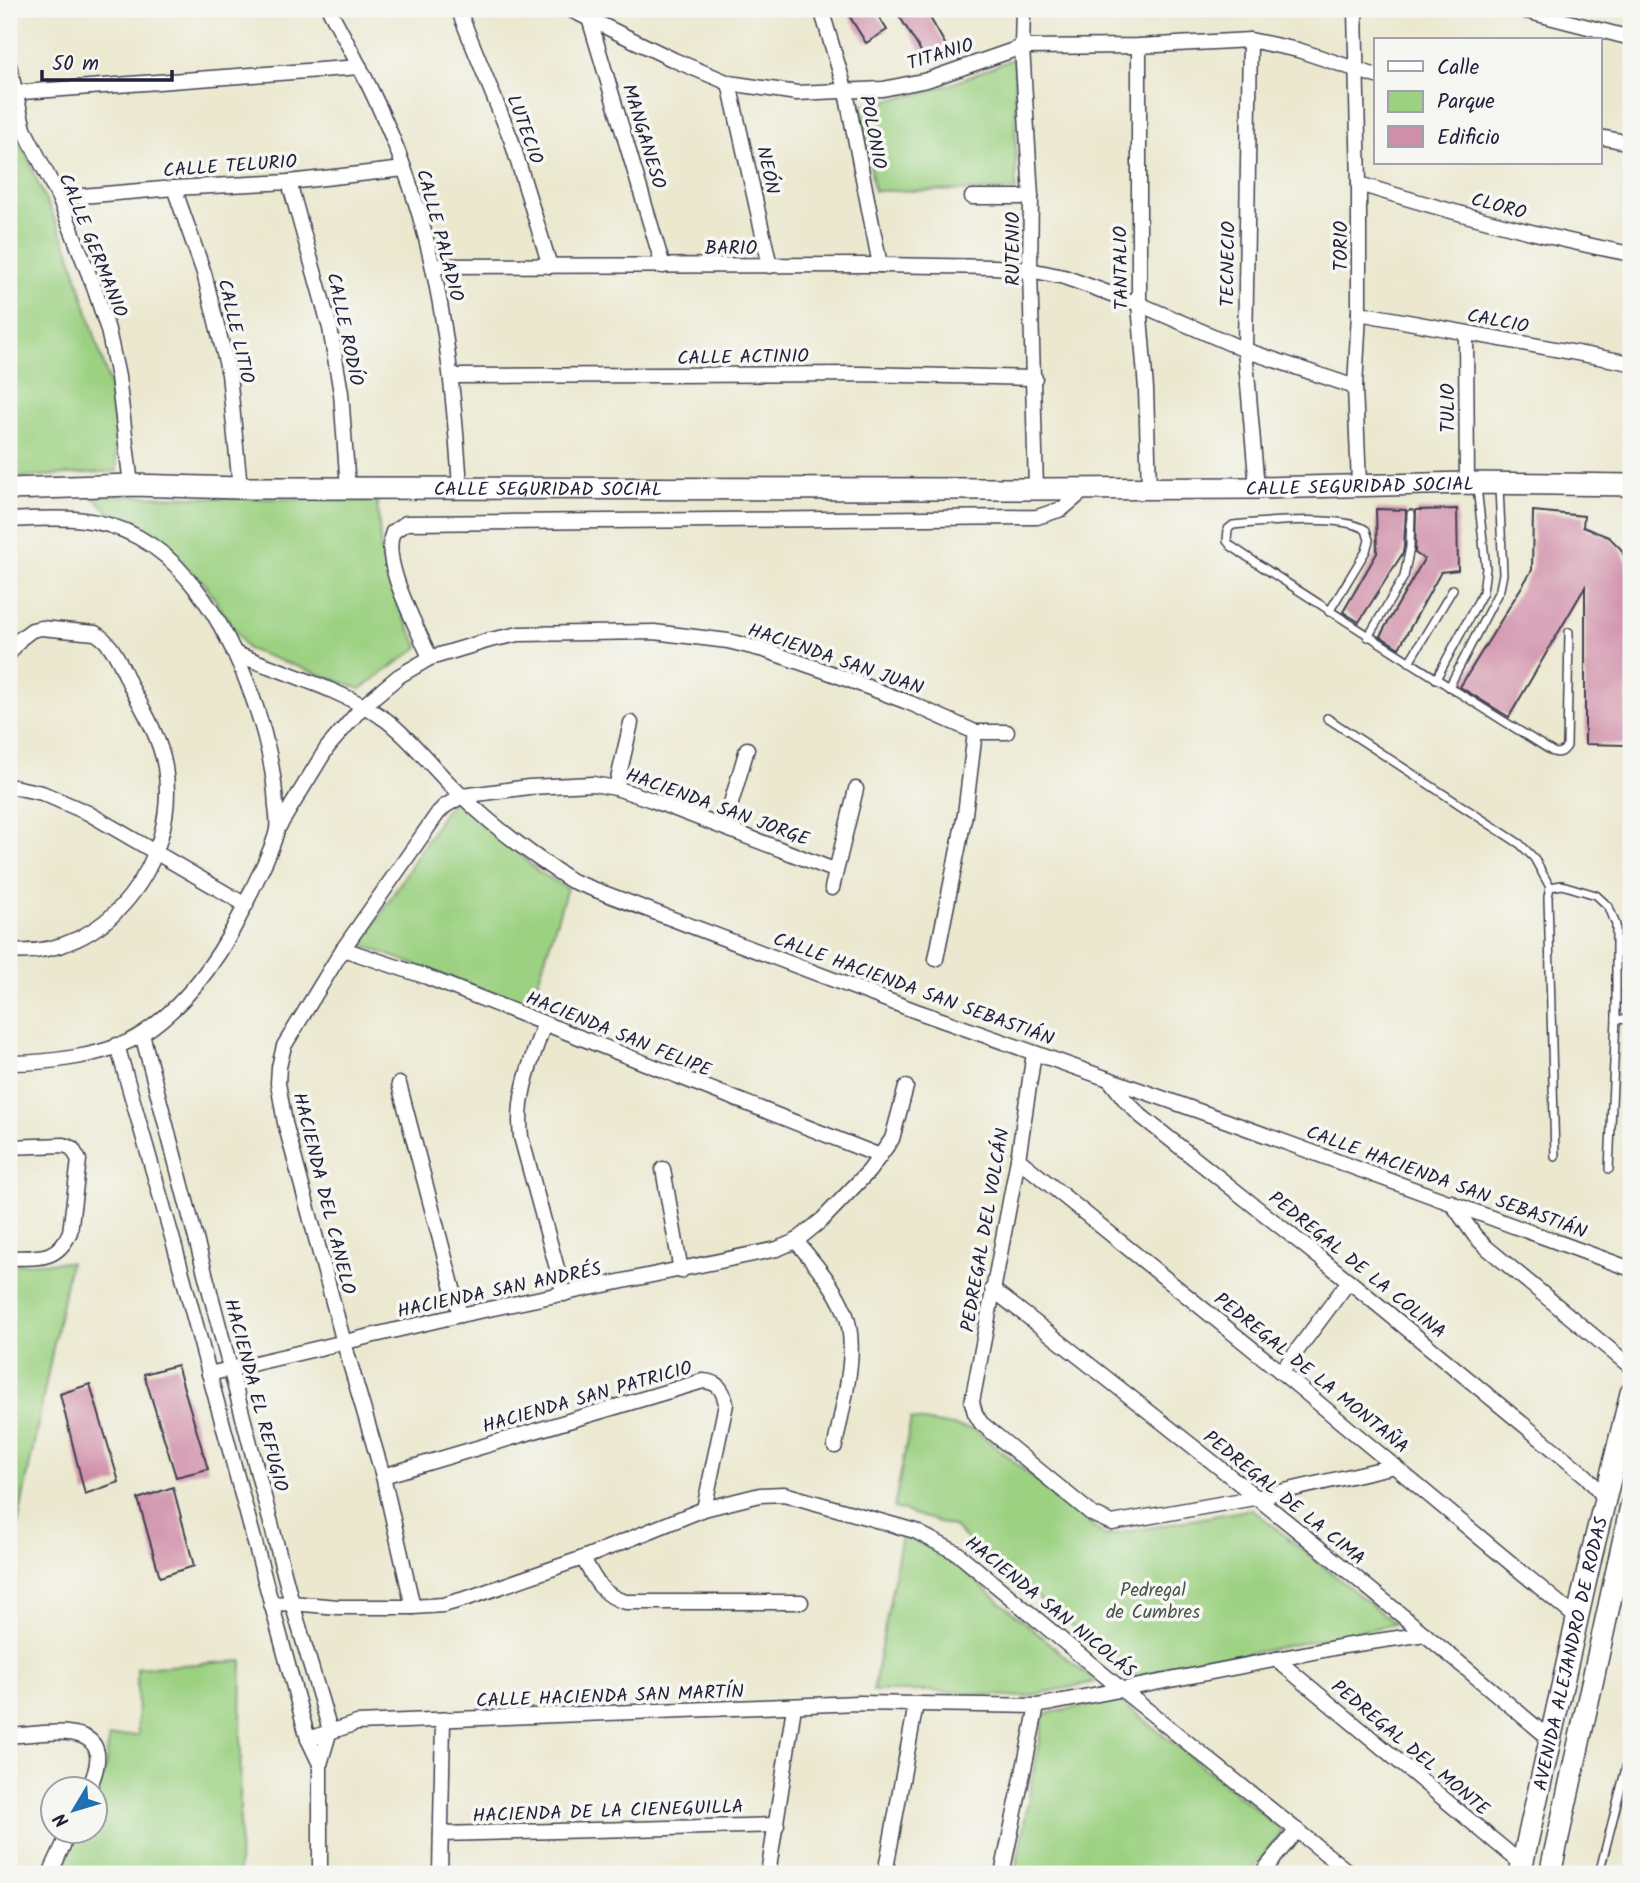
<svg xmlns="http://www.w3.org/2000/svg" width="1640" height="1883" font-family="Kalam,sans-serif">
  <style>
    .green { fill: #9cd182; stroke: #5f7a5e; stroke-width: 2 }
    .building { fill: #d08fa9 }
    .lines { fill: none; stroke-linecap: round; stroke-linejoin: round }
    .lane-casing { stroke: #404051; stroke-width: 10 }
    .street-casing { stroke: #404051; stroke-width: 17 }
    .secondary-casing { stroke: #404051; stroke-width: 24 }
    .lane { stroke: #fff; stroke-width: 7 }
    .street { stroke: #fff; stroke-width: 14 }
    .secondary { stroke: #fff; stroke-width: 21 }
    .labels { text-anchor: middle; stroke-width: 7; stroke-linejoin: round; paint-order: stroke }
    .street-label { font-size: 19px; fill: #22223b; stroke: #f6f6f2 }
    .park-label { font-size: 19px; fill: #475750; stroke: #f6f6f2 }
  </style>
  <rect width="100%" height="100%" fill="#f6f6f2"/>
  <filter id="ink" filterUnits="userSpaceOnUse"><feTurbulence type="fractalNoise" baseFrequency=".0143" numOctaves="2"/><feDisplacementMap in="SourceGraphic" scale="14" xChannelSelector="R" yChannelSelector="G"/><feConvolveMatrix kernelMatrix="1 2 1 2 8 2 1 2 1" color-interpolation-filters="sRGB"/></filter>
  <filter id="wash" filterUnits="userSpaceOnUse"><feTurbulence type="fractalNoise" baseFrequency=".00686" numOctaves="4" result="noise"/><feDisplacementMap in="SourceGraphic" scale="28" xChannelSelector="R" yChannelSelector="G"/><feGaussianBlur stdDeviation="1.57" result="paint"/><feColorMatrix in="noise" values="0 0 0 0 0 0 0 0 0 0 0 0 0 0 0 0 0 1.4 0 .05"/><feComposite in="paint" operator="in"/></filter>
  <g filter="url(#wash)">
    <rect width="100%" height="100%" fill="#ebe8cf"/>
    <g class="green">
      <path d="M 1015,58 L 1016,190 L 874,191 L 861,105 L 920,94 L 954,83 Z"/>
      <path d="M 9,110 L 37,181 L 69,250 L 113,396 L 117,471 L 9,478 Z"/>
      <path d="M 91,495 L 377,501 L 381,552 L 404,618 L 419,647 L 361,689 L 247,649 L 204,583 L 154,536 L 110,512 Z"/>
      <path d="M 465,798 L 537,871 L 567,888 L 530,1007 L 362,945 L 450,803 Z"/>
      <path d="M 70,1262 L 9,1569 L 9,1264 Z"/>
      <path d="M 911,1419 L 975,1430 L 1105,1536 L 1252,1509 L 1395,1624 L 1133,1677 L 952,1526 L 894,1508 Z"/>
      <path d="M 902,1535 L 940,1551 L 1095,1682 L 1023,1697 L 931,1691 L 873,1691 Z"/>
      <path d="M 242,1661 L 239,1874 L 61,1874 L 79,1831 L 94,1830 L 95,1794 L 105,1770 L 109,1737 L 138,1735 L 137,1668 Z"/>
      <path d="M 1118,1699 L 1283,1831 L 1249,1874 L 1015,1874 L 1044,1714 Z"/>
    </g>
    <g id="blocks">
      <g class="building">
        <path d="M 845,9 L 874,9 L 887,30 L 866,43 Z"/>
        <path d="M 895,9 L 925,9 L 948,49 L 925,58 Z"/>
        <path d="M 1376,509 L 1406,510 L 1404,546 L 1403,553 L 1359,622 L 1343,612 L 1377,553 Z"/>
        <path d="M 1457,509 L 1458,570 L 1441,572 L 1399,648 L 1380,636 L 1424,559 L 1415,553 L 1416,510 Z"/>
        <path d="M 1533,511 L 1584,516 L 1583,527 L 1609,537 L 1621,549 L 1629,567 L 1631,599 L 1625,745 L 1585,744 L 1585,587 L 1509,717 L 1460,687 L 1532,570 Z"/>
        <path d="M 177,1365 L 208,1469 L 176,1477 L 144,1374 Z"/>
        <path d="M 90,1384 L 119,1482 L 85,1494 L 60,1394 Z"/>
        <path d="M 173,1487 L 194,1566 L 160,1577 L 138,1499 Z"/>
      </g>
    </g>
  </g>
  <g filter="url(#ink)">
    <use href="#blocks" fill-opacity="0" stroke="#404051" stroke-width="2"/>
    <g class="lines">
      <g class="lane-casing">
        <g id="lane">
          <path d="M 1329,612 L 1366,551 L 1369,540 L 1366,530 C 1343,514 1262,522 1233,525 L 1228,529 L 1227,541 L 1231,546 C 1337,617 1445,684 1553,752 C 1560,754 1563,752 1567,746 L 1569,632"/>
          <path d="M 1368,637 L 1404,577 L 1410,547 L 1411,514"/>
          <path d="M 1409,662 L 1453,589"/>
          <path d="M 1436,679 L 1483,592 L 1486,568 L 1477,487"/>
          <path d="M 1449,687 L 1500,589 L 1503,574 L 1499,487"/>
          <path d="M 1327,718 L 1520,844 L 1534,858 L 1550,887"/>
          <path d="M 1616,1019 L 1631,1020"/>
          <path d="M 1555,1157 L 1548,897 L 1550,887 L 1562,885 L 1596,895 L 1609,907 L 1616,925 L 1616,1019 L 1609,1169"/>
          <path d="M 1599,1874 L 1631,1748"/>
        </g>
      </g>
      <g class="street-casing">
        <g id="street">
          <path d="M 329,9 C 357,61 384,112 404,168 C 442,270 453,379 460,487"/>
          <path d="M 458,9 L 511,139 L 550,266"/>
          <path d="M 569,9 L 674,60 L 729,83 L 797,93 L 883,89 L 927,80 L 1022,47 L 1139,46 L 1250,40 L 1298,50 L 1376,76"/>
          <path d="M 821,9 L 846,92 L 880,265"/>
          <path d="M 1023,9 L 1022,47 L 1031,197 L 1030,270 L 1036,489"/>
          <path d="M 1355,9 L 1359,184 L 1359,313 L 1355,387 L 1359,484"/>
          <path d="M 1518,9 L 1631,38"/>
          <path d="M 589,18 L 663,266"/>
          <path d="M 1250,40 L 1245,350 L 1257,488"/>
          <path d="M 1139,46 L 1139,304 L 1146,389 L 1149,488"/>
          <path d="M 9,65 L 24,129 L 59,198 L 95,290 L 108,330 L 118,377 L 131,485"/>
          <path d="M 729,83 L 770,266"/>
          <path d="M 9,93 L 360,67"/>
          <path d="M 1600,137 L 1631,143"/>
          <path d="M 289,182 L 330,328 L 341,393 L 348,488"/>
          <path d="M 1359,184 C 1450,212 1538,236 1631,254"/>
          <path d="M 174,188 L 204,273 L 229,374 L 240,488"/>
          <path d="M 972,197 L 1031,197"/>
          <path d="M 59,198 L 174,188 L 289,182 L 404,169"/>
          <path d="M 433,266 L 880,265 L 995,267 L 1030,270 L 1064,277 L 1139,304 L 1245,350 L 1355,387"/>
          <path d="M 1359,313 L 1631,363"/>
          <path d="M 1466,333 L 1467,483"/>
          <path d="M 451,376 L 860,374 L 1035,378"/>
          <path d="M 9,520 C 56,518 95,514 138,537 C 156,547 174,562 187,578 C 235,632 273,735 276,807 C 277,814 278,822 277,829 C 275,845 258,876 251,892 C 228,946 192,1001 142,1034 C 109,1056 48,1063 9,1063"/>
          <path d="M 234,653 C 281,672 346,691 386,720 C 415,742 435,772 462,796 C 493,826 536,858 572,881 L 916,1011 L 1227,1121 L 1631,1269"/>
          <path d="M 9,654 L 20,639 L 32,630 L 41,628 L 95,633 C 114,643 123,670 132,689 C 146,714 160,739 165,767 C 180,860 107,960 9,951"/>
          <path d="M 430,658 C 418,628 380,562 393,532 L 406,523 L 1037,517 L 1062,509 L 1087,488"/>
          <path d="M 9,786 L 42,793 L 88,813 L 246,905"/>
          <path d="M 616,788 L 631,723"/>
          <path d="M 724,827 L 747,749"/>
          <path d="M 278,828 L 327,748 L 363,706 L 399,676 L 430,658 L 490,640 L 519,634 L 654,632 L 728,641 L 764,650 L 828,672 L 910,703 L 975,732 L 1007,732"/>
          <path d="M 832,888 L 856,789"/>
          <path d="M 343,949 L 427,977 L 880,1156"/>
          <path d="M 936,959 L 965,814 L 975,732"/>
          <path d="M 544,1024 C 531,1062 516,1096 521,1137 L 564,1294"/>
          <path d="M 142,1034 L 292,1603 L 330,1730 L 320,1764 L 320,1874"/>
          <path d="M 117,1045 L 176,1251 L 308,1739 L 320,1764"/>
          <path d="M 1034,1053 L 1018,1159 L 972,1402 L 975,1413 L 981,1423 L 1092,1514 L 1112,1523 L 1254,1498 L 1395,1466"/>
          <path d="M 1109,1079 L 1126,1101 L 1141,1116 L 1349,1281 L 1586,1476 L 1606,1499"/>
          <path d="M 399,1084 L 460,1315"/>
          <path d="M 9,1147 L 64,1145 L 72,1148 L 79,1160 L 70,1232 C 57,1262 37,1257 9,1258"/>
          <path d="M 1018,1159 L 1281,1372 L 1578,1619"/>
          <path d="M 663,1169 L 681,1271"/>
          <path d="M 1451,1202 L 1475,1236 L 1486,1247 L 1631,1367"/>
          <path d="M 796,1241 C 814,1263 834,1285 845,1312 C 860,1350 842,1407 835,1446"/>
          <path d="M 992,1289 C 1181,1435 1368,1585 1550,1739"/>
          <path d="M 1281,1372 L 1349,1281"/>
          <path d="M 209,1374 L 460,1315 L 777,1249 L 796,1241 L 823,1219 L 869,1171 L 892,1139 L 906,1087"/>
          <path d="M 383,1476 L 703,1381 C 718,1382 723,1389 726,1404 L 704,1509"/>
          <path d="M 583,1558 C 594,1579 602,1596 626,1602 L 801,1602"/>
          <path d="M 271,1604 L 292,1603 L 338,1607 L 413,1607 L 443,1605 L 468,1598 L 583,1558 L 704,1509 L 760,1495 L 784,1494 L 915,1531 L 957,1553 L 1121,1689 L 1351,1874"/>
          <path d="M 413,1607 L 383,1476 L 344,1343 L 285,1123 L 278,1083 L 279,1067 L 284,1046 L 343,949 L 438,813 L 445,806 L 462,796 L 529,787 L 593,784 L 616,788 L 652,800 L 834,870"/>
          <path d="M 1276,1659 L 1522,1864"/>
          <path d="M 9,1736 C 53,1733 121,1718 89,1788"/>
          <path d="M 308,1739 L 357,1723 L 858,1703 L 1037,1706 L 1344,1646 L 1425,1634"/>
          <path d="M 441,1834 L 777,1825"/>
          <path d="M 50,1874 L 70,1830"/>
          <path d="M 440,1874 L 443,1721"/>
          <path d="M 768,1874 L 794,1707"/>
          <path d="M 885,1874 L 916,1704"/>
          <path d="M 1002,1874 L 1037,1706"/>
          <path d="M 1261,1874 L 1297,1830"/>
        </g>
      </g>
      <g class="secondary-casing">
        <g id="secondary">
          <path id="s1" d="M 9,489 L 131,485 L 240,488 L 1036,489 L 1257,488 L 1467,483 L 1631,485"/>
          <path id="s2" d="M 1520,1874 L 1591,1557 L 1631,1393"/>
          <path d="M 1550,1874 L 1631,1506"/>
        </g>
      </g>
      <use href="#lane" class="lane"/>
      <use href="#street" class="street"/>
      <use href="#secondary" class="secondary"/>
    </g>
  </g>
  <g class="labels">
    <g class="street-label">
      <text transform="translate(940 53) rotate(-17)" y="7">TITANIO</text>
      <text transform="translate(526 129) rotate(70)" y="7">LUTECIO</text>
      <text transform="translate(874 132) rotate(79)" y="7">POLONIO</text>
      <text transform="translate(645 136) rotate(73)" y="7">MANGANESO</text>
      <text transform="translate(230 165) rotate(-4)" y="7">CALLE TELURIO</text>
      <text transform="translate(769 170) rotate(78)" y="7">NEÓN</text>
      <text transform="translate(1499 205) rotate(15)" y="7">CLORO</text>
      <text transform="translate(441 235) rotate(75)" y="7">CALLE PALADIO</text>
      <text transform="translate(94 245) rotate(68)" y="7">CALLE GERMANIO</text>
      <text transform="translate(1340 246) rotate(-90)" y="7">TORIO</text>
      <text x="731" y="254">BARIO</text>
      <text transform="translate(1012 249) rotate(-90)" y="7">RUTENIO</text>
      <text transform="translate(1227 264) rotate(-89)" y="7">TECNECIO</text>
      <text transform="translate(1120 268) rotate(-91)" y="7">TANTALIO</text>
      <text transform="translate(1498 320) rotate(11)" y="7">CALCIO</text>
      <text transform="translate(346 329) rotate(78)" y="7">CALLE RODÍO</text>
      <text transform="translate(237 331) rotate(77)" y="7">CALLE LITIO</text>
      <text transform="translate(743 356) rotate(-1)" y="7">CALLE ACTINIO</text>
      <text transform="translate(1447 408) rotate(-90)" y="7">TULIO</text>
      <text dy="7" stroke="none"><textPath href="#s1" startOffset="1351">CALLE SEGURIDAD SOCIAL</textPath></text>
      <text dy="7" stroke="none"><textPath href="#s1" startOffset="539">CALLE SEGURIDAD SOCIAL</textPath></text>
      <text transform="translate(836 658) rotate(19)" y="7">HACIENDA SAN JUAN</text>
      <text transform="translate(718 806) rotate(20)" y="7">HACIENDA SAN JORGE</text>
      <text transform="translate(914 988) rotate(20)" y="7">CALLE HACIENDA SAN SEBASTIÁN</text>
      <text transform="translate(619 1033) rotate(22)" y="7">HACIENDA SAN FELIPE</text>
      <text transform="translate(1447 1181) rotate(20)" y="7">CALLE HACIENDA SAN SEBASTIÁN</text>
      <text transform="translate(325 1193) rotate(76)" y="7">HACIENDA DEL CANELO</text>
      <text transform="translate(984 1230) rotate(-80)" y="7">PEDREGAL DEL VOLCÁN</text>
      <text transform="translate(1358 1264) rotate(39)" y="7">PEDREGAL DE LA COLINA</text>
      <text transform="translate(499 1289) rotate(-12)" y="7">HACIENDA SAN ANDRÉS</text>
      <text transform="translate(1312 1372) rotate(39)" y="7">PEDREGAL DE LA MONTAÑA</text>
      <text transform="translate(257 1395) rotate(75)" y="7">HACIENDA EL REFUGIO</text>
      <text transform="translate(587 1396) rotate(-16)" y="7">HACIENDA SAN PATRICIO</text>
      <text transform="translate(1285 1497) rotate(39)" y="7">PEDREGAL DE LA CIMA</text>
      <text transform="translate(1051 1606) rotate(39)" y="7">HACIENDA SAN NICOLÁS</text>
      <text dy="7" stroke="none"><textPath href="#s2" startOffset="226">AVENIDA ALEJANDRO DE RODAS</textPath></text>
      <text transform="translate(610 1695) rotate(-2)" y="7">CALLE HACIENDA SAN MARTÍN</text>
      <text transform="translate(1411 1747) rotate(40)" y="7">PEDREGAL DEL MONTE</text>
      <text transform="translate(608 1810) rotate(-2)" y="7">HACIENDA DE LA CIENEGUILLA</text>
    </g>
    <g class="park-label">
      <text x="1153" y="1596">Pedregal<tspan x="1153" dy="22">de Cumbres</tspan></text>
    </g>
  </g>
  <rect width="1640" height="1883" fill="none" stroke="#f6f6f2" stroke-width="35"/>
  <rect x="1374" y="38" width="228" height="126" fill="#f6f6f2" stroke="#a1a1a9" stroke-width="2"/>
  <rect x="1388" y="61" width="35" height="10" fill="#ffffff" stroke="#a1a1a9" stroke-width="2"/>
  <text x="1437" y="74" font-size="21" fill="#22223b">Calle</text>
  <rect x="1388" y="91" width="35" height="21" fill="#9cd182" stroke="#a1a1a9" stroke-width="2"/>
  <text x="1437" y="108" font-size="21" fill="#22223b">Parque</text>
  <rect x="1388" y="126" width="35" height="21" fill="#d08fa9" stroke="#a1a1a9" stroke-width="2"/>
  <text x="1437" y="144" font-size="21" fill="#22223b">Edificio</text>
  <g transform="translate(74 1810) rotate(232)"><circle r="33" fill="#f6f6f2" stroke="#a1a1a9" stroke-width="2"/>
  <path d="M0-5L12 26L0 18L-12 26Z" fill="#1f6fb2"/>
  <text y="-10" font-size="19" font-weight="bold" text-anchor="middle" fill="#22223b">N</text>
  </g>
  <path d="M42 70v10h130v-10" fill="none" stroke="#22223b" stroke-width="3.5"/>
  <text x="52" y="70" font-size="21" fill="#22223b" stroke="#f6f6f2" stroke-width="5" paint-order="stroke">50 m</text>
</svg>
